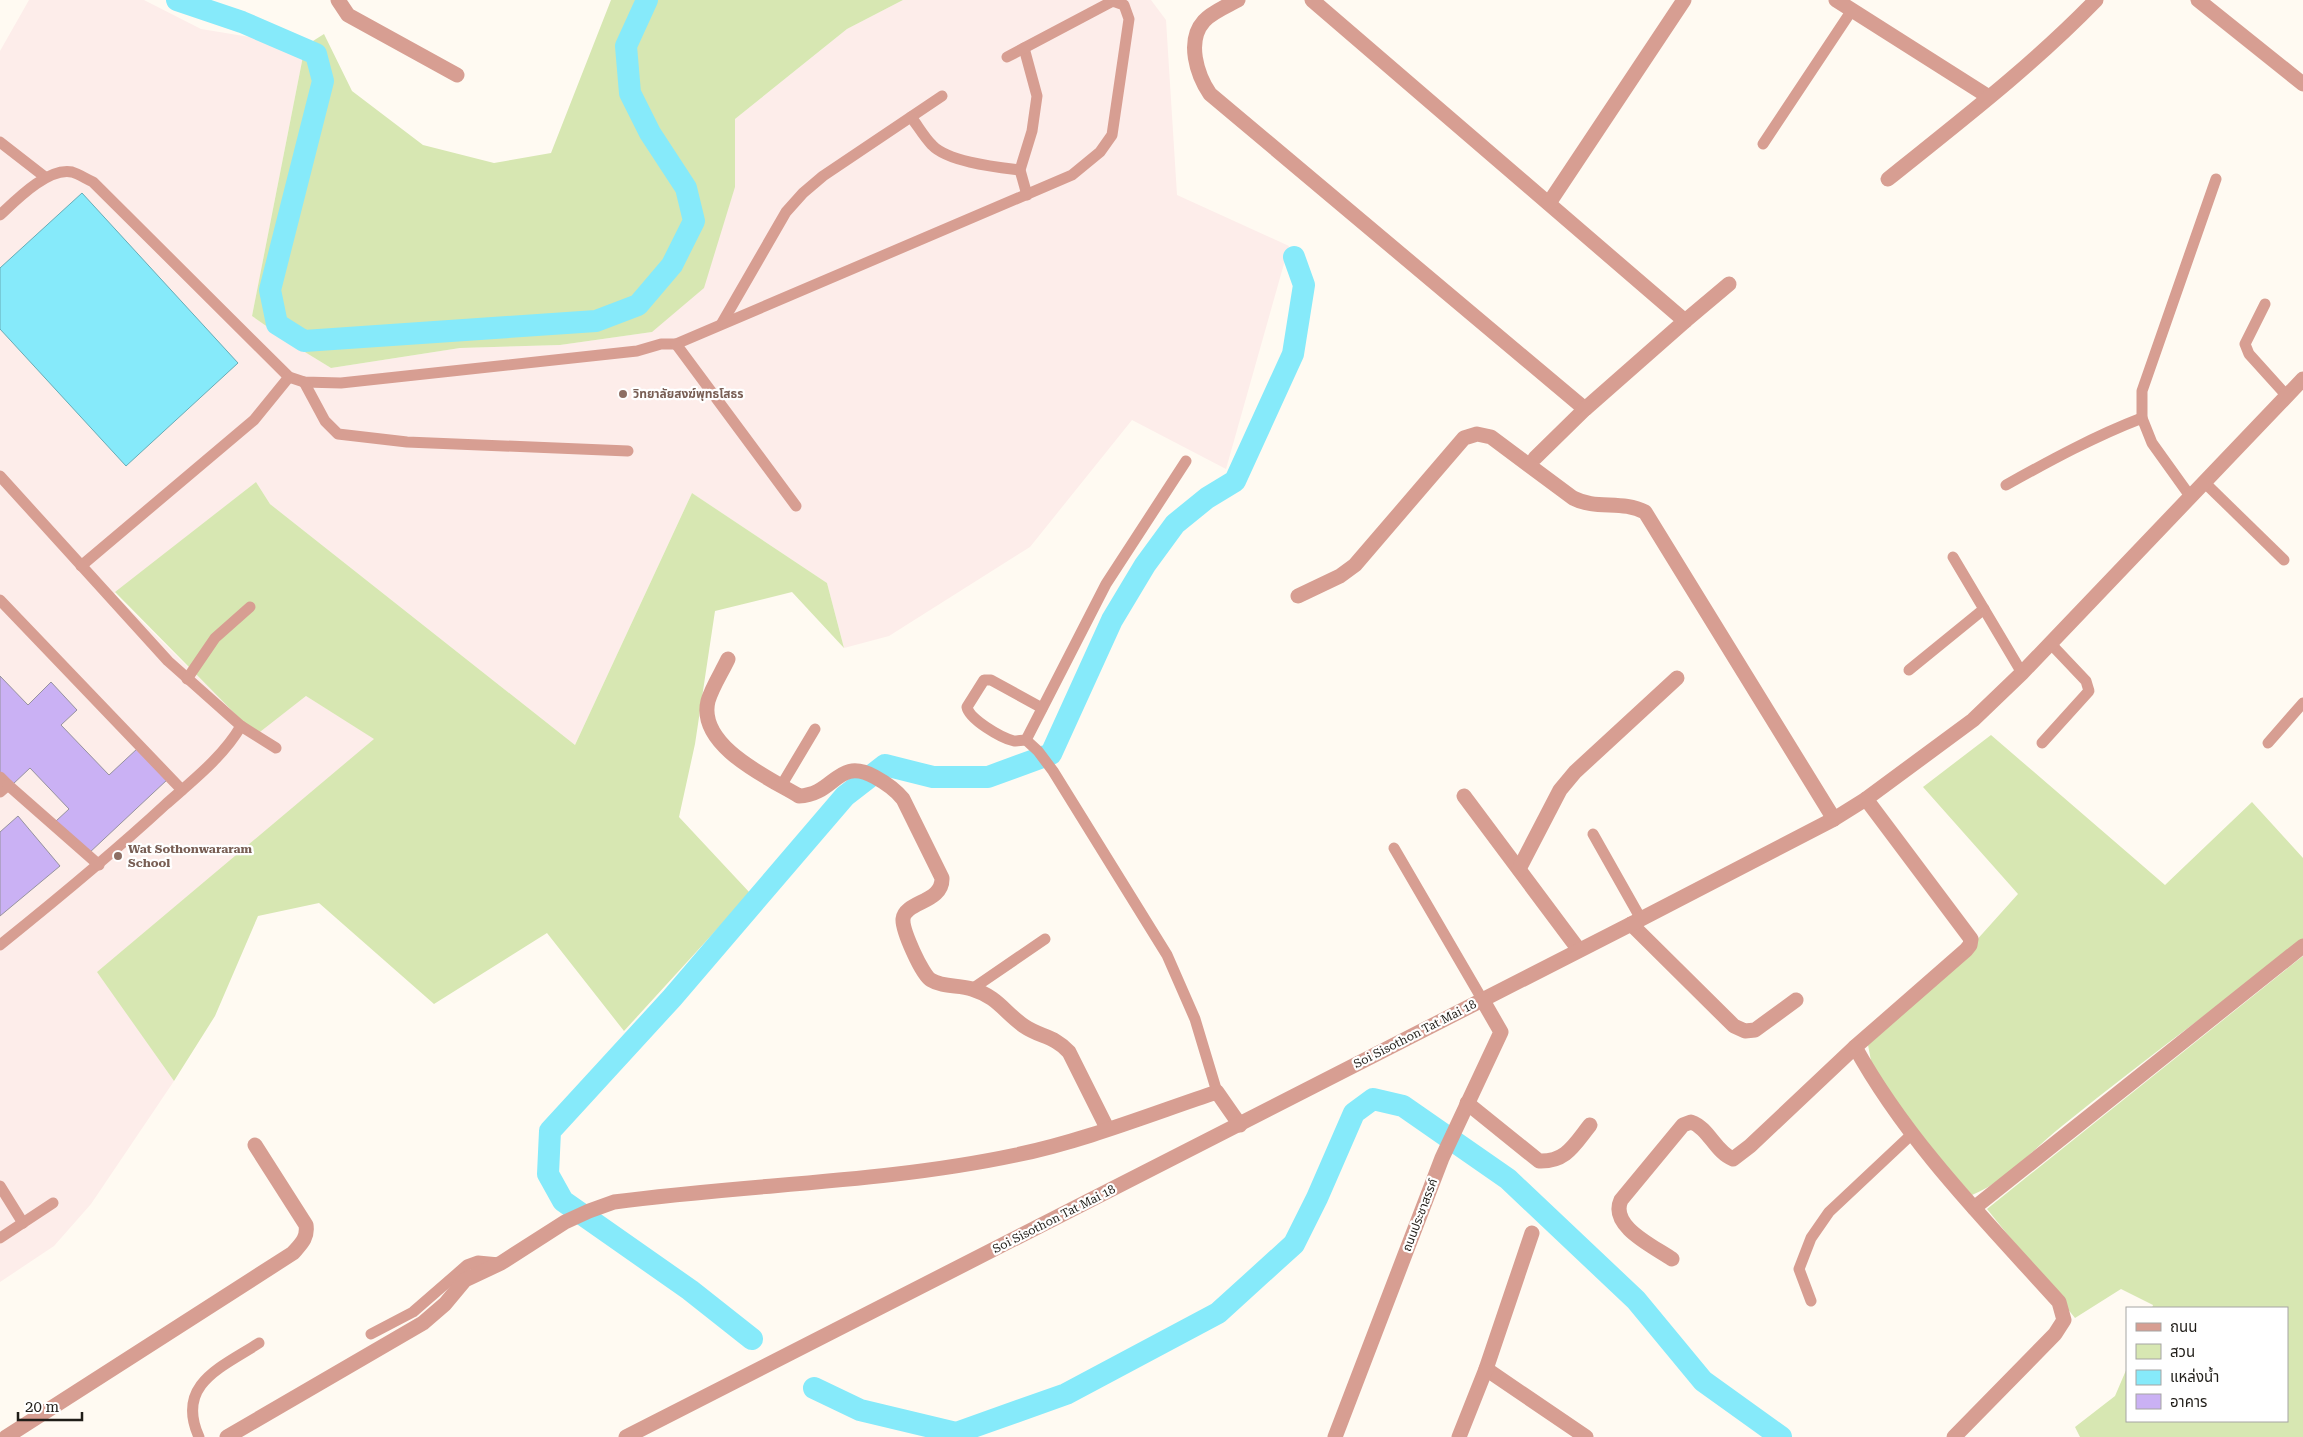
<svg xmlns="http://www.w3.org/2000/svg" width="2303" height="1437" font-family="'Roboto Serif','Noto Sans Thai',serif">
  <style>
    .education { fill: #fdedea }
    .green { fill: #d7e7b2 }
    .water { fill: #86eafa; stroke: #67acb6 }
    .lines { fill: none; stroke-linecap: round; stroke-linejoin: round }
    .canal { stroke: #86eafa; stroke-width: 22 }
    .building { fill: #cab1f4; stroke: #96929e }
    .service { stroke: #d79e92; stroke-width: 11 }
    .minor { stroke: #d79e92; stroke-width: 15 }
    .tertiary { stroke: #d79e92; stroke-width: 15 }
    .education-dot { fill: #8d6e63; stroke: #fff; stroke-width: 2 }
    .labels { text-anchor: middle; stroke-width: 4.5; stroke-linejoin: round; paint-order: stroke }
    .education-label { font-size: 12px; font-weight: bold; fill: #785e54; stroke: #fff; text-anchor: start }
    .street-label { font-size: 12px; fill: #201d18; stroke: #fff }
  </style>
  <rect width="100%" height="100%" fill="#fffaf2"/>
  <path class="education" d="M 29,0 L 144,0 L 201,29 L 305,46 L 252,316 L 295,346 L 331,368 L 460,348 L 560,345 L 652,332 L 735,187 L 735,119 L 847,29 L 903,0 L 1151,0 L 1166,20 L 1177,195 L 1289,246 L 1226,469 L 1132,420 L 1030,547 L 889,636 L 844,648 L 827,583 L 692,493 L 575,745 L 270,504 L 256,482 L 114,594 L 256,734 L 306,696 L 375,739 L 98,972 L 174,1081 L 91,1204 L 54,1246 L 0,1282 L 0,51 Z"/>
  <g class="green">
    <path d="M 611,0 L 903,0 L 847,29 L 735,119 L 735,187 L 704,288 L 652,332 L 560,345 L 460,348 L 331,368 L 295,346 L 252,316 L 305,46 L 324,34 L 352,91 L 423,145 L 494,163 L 551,153 Z"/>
    <path d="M 256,482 L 270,504 L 575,745 L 692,493 L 827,583 L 844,648 L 792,592 L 715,611 L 695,744 L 679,817 L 750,893 L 624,1031 L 547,933 L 434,1004 L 319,903 L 258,916 L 215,1016 L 174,1081 L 97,972 L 374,739 L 306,696 L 256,735 L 115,592 Z"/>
    <path d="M 1991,735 L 2165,885 L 2252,802 L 2303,858 L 2303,944 C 2221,1002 2140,1063 2062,1126 C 2033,1149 2007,1181 1972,1195 L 1924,1141 L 1872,1066 L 1868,1045 L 1948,972 L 2018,894 L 1923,787 Z"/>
    <path d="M 2303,956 L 2303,1437 L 2080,1437 L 2075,1427 L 2115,1396 L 2127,1368 L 2127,1421 L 2287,1421 L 2287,1308 L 2152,1308 L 2153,1305 L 2121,1289 L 2075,1318 L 1987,1209 Z"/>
  </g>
  <path class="water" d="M 82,193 L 238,363 L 126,466 L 0,329 L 0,268 Z"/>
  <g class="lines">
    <g class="canal">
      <path d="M 177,0 L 242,22 L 316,54 L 323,81 L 270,290 L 277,324 L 304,341 L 596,321 L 638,305 L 672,265 L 694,221 L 686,188 L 650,133 L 630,93 L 626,46 L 647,0"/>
      <path d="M 752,1339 L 690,1290 L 563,1201 L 548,1174 L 550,1131 L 672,998 L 845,796 L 885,765 L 933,777 L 988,777 L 1051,754 L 1112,620 L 1145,565 L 1175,524 L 1207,498 L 1235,481 L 1293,354 L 1304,285 L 1294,257"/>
      <path d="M 814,1388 L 860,1410 L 956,1433 L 1066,1394 L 1218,1313 L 1294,1244 L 1317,1198 L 1354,1113 L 1373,1099 L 1403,1106 L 1508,1179 L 1636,1300 L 1703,1381 L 1781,1437"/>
    </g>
  </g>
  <g class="building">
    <path d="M 0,676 L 28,705 L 51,682 L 77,710 L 61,725 L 109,775 L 138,748 L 168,779 L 88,854 L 56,821 L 69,809 L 30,768 L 12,785 L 0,773 Z"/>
    <path d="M 18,816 L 60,866 L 0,916 L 0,832 Z"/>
  </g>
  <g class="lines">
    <g class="service">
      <path d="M 1024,48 L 1037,96 L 1032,131 L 1020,170 L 1027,195"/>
      <path d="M 911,117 C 918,126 924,137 932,145 C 948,162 996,167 1020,170"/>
      <path d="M 0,142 L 45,177"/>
      <path d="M 1763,144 L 1852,10"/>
      <path d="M 0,215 C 16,200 48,167 72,172 C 79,174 86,179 93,182 L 289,377 L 304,382 L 341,383 L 637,351 L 661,344 L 676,344 L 1072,175 L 1100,152 L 1112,135 L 1129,19 L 1124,5 L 1113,1 L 1007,57"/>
      <path d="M 2265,304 L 2245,344 L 2249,354 L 2287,396"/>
      <path d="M 722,323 L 786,212 L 803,193 L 823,176 L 942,96"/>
      <path d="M 676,344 L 796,506"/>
      <path d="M 304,382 L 325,421 L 338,434 L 407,442 L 628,451"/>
      <path d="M 0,476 L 168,661 L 241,726 C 223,757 192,781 165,805 C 112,854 56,900 0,945"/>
      <path d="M 2204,482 L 2284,560"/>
      <path d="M 2006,485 C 2051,460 2095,436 2142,418"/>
      <path d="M 2190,496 L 2152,443 L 2142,418 L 2142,391 L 2216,179"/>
      <path d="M 1953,557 L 2022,673"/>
      <path d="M 81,566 L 254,420 L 289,377"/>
      <path d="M 0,600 L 182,790"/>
      <path d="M 1909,670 L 1984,609"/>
      <path d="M 187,679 L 215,638 L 250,607"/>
      <path d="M 1042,708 L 991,680 L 984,680 L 967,707 C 969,719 1001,738 1014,741 C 1018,741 1022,740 1026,740 L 1038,751 L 1053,771 L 1167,955 L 1195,1019 L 1217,1092"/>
      <path d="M 241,726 L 276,748"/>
      <path d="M 1026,740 L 1106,584 L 1186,461"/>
      <path d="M 2042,743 L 2089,691 L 2086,681 L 2050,643"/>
      <path d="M 2268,743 L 2303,703"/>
      <path d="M 0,777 L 8,785 L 0,792"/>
      <path d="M 8,785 L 99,865"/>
      <path d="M 781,786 L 815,729"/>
      <path d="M 1593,834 L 1641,919"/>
      <path d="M 1394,848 L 1482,999"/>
      <path d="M 972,989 L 1045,939"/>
      <path d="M 0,1186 L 23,1223"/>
      <path d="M 0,1238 L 53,1203"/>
      <path d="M 1811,1301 L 1799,1269 L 1811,1238 L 1829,1212 L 1911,1135"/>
      <path d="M 371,1334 L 413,1312 L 467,1265 L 478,1261 L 499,1263"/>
      <path d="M 199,1437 C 175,1384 222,1367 259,1343"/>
    </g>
    <g class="minor">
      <path d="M 338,0 L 348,15 L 457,75"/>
      <path d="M 1238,0 C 1227,6 1212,12 1204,21 C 1186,41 1197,75 1210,94 L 1585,409"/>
      <path d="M 1312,0 L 1685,321 L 1585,409 L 1535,458"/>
      <path d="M 1836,0 L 1989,97"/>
      <path d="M 2198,0 L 2303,84"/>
      <path d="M 1888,179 C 1959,122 2032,66 2096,0"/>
      <path d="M 1549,203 L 1684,0"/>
      <path d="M 1685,321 L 1729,284"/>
      <path d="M 1298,596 L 1340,576 L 1355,565 L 1464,438 L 1477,434 L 1491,437 L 1573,498 C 1596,510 1622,500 1645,512 L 1834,819"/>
      <path d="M 728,659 C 722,672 712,687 708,701 C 697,746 769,778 799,796 C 835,795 837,756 875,777 C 886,783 895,789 903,799 L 942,878 C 943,903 905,901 903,919 C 902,930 922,975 931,980 C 942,987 959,985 972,989 C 998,997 1004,1012 1024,1026 C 1040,1037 1055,1036 1069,1052 L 1107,1128"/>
      <path d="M 1464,796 L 1579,950"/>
      <path d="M 1866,799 L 1971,939 L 1970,945 L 1966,950 L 1855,1047 C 1908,1143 1986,1221 2059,1302 L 2064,1320 L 2055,1334 L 1954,1437"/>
      <path d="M 1519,869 L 1560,790 L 1575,772 L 1677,678"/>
      <path d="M 1631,924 L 1734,1026 L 1745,1031 L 1755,1030 L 1796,1000"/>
      <path d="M 1467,1103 L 1539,1161 C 1566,1162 1574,1145 1590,1125"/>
      <path d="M 1974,1208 L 2303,946"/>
      <path d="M 1672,1259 C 1653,1246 1609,1226 1621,1200 L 1683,1125 L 1691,1122 C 1709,1128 1715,1152 1733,1159 L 1750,1146 L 1855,1047"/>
      <path d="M 1486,1369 L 1586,1437"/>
      <path d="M 6,1437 L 293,1253 C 301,1244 308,1238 306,1225 L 255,1145"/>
      <path d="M 227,1437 L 423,1323 L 445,1304 L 465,1280 L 501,1263 L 565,1222 L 589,1211 L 614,1202 C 747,1184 884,1183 1016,1155 C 1084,1141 1151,1114 1217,1092 L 1240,1125"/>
      <path d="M 1459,1437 L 1486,1369 L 1532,1233"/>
    </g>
    <g class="tertiary">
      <path d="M 626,1437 L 1641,919 L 1834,819 L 1866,799 L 1973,720 L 2022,673 L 2303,379"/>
      <path d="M 1335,1437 L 1442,1158 L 1501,1032 L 1482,999"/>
    </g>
  </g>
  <g class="education-dot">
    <circle cx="623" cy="394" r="5"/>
    <circle cx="118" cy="856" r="5"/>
  </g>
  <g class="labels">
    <g class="education-label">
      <text x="633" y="398">วิทยาลัยสงฆ์พุทธโสธร</text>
      <text x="128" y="853">Wat Sothonwararam<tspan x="128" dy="14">School</tspan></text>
    </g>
    <g class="street-label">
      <text transform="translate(1415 1034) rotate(-27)" y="4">Soi Sisothon Tat Mai 18</text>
      <text transform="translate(1420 1215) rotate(-69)" y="4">ถนนประชาสรรค์</text>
      <text transform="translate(1054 1219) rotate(-27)" y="4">Soi Sisothon Tat Mai 18</text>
    </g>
  </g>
  <rect x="2126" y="1307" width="162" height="115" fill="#ffffff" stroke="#a6a5a3"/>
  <rect x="2136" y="1323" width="25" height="8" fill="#d79e92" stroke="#a6a5a3"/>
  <text x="2170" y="1332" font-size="15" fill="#201d18">ถนน</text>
  <rect x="2136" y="1344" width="25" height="15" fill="#d7e7b2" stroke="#a6a5a3"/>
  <text x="2170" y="1357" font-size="15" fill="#201d18">สวน</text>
  <rect x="2136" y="1370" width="25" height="15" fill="#86eafa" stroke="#a6a5a3"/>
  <text x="2170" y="1382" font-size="15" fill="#201d18">แหล่งน้ำ</text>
  <rect x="2136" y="1394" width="25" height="15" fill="#cab1f4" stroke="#a6a5a3"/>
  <text x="2170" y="1407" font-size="15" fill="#201d18">อาคาร</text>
  <path d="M18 1412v8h64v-8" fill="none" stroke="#201d18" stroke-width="2.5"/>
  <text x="25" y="1412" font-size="15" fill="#201d18" stroke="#ffffff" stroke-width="4" paint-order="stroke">20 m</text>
</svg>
